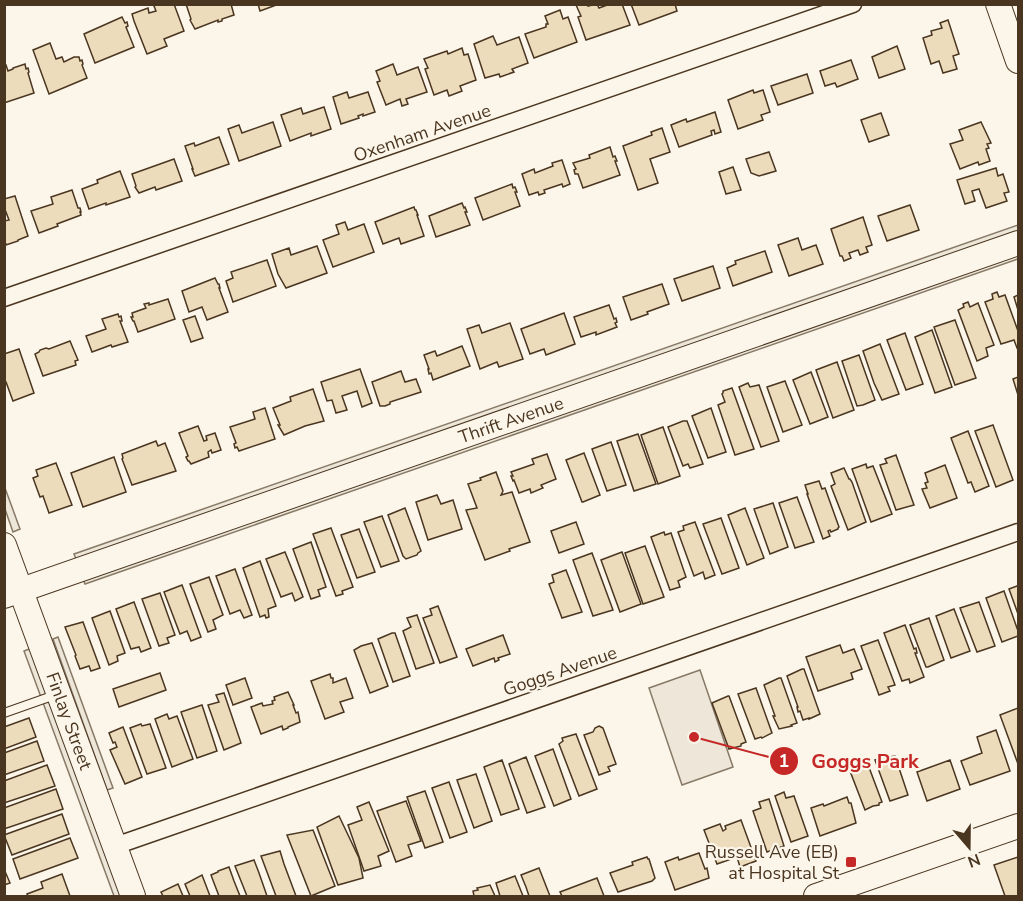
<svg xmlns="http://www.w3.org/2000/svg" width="1023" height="901" font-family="'Nunito Sans',sans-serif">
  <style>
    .green { fill: #ede6d9; stroke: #887966; stroke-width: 1.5 }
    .parking { fill: #ede7d9; stroke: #887966; stroke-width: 1.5 }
    .building { fill: #ecdcbc; stroke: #4a3520; stroke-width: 1.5 }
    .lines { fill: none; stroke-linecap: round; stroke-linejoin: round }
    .lane-casing { stroke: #4a3520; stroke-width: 10 }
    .street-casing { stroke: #4a3520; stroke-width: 19 }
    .secondary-casing { stroke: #4a3520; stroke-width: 26 }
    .lane { stroke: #fbf6e9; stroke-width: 8 }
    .street { stroke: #fbf6e9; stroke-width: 16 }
    .secondary { stroke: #fbf6e9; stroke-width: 24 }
    .poi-dot { fill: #c62828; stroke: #fbf6e9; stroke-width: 2 }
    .labels { text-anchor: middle; stroke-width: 4.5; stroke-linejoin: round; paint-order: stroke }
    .street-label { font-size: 18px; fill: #4a3520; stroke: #fbf6e9 }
    .poi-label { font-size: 18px; fill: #4a3520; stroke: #fbf6e9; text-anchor: end }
    .leader { fill: none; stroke: #c62828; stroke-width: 2 }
    .callout-dot { fill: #c62828; stroke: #fbf6e9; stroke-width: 2 }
    .mark-label { font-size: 18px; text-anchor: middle; font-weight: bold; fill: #fff }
    .callout-label { font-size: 20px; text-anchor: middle; font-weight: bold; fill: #c62828; stroke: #fbf6e9; stroke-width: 4.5; stroke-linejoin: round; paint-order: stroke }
  </style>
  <rect width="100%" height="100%" fill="#fbf6e9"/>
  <path class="green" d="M 700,670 L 733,767 L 682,785 L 649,688 Z"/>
  <g class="parking">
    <path d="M 1018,225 L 1018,232 L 76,559 L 74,554 Z"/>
    <path d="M 1018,253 L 1018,259 L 85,584 L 83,579 Z"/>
    <path d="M 5,488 L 20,529 L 13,532 L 5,509 Z"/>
    <path d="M 58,637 L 113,788 L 107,790 L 53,639 Z"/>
    <path d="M 32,648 L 121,896 L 114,896 L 24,651 Z"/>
  </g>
  <g class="building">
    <path d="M 157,4 L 174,4 L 184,31 L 164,39 L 167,46 L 147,54 L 134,21 L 132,14 L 148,8 L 149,13 L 156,11 L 154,6 Z"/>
    <path d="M 231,4 L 234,15 L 222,19 L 222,21 L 218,22 L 218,20 L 195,29 L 190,20 L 191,19 L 186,4 Z"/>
    <path d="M 258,4 L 279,4 L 260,11 Z"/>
    <path d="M 588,4 L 588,6 L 597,4 L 599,8 L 610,4 L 622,4 L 630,25 L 586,40 L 578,17 L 581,16 L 576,5 Z"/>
    <path d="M 631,4 L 675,4 L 677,11 L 639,25 Z"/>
    <path d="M 560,10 L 563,19 L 568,17 L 577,42 L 534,58 L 525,34 L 546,27 L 546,24 L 548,24 L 545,16 Z"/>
    <path d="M 122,17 L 125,23 L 127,22 L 128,26 L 126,27 L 134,47 L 95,63 L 84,34 Z"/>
    <path d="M 948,20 L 959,54 L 953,56 L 957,69 L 943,73 L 939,61 L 931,64 L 923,38 L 932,35 L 931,31 L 942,28 L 940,23 Z"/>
    <path d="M 493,36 L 497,45 L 519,37 L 528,63 L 512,69 L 514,72 L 500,77 L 499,74 L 485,78 L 474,44 Z"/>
    <path d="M 50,43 L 56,59 L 62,57 L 64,62 L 74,57 L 79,57 L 80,61 L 82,60 L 83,64 L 82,65 L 87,78 L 49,94 L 33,50 Z"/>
    <path d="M 897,46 L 905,69 L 879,78 L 872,57 Z"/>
    <path d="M 462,48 L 464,55 L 468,54 L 476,80 L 460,86 L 462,91 L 449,96 L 447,90 L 434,95 L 425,69 L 428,68 L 424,59 L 447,51 L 448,54 Z"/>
    <path d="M 851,60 L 858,79 L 837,87 L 835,83 L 825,86 L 820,71 Z"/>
    <path d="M 25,64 L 26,69 L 28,68 L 29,72 L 28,73 L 34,93 L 4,103 L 4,66 L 6,65 L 8,71 L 13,69 L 13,68 Z"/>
    <path d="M 393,64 L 397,75 L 418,67 L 427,92 L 406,99 L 408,104 L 402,106 L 400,99 L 386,105 L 377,82 L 380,81 L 376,71 Z"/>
    <path d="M 807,74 L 813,93 L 778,105 L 771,86 Z"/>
    <path d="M 753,90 L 754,93 L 763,90 L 770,112 L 761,115 L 763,120 L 738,129 L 728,100 Z"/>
    <path d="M 347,92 L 349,98 L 368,92 L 375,112 L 363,116 L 363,114 L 358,116 L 359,118 L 341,124 L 333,97 Z"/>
    <path d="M 324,107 L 331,129 L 311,136 L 311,133 L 290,141 L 281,115 L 301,108 L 303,114 Z"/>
    <path d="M 715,112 L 721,132 L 715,134 L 714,130 L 711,131 L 712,135 L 679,147 L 671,125 L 686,119 L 687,122 Z"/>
    <path d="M 881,113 L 889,135 L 869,142 L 861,120 Z"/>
    <path d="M 273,122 L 281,146 L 239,161 L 228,129 L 239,125 L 242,133 Z"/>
    <path d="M 981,122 L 991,143 L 987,144 L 989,148 L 986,149 L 990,161 L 979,165 L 978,162 L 960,169 L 950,144 L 963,140 L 959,130 Z"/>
    <path d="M 662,128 L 670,152 L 650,159 L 658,183 L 638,190 L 623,146 L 652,135 L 651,132 Z"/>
    <path d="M 219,137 L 229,164 L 195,176 L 192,169 L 193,169 L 185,146 L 194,143 L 195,146 Z"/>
    <path d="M 610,147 L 613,157 L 615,156 L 617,161 L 615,161 L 620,175 L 583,188 L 578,174 L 575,174 L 574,170 L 576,169 L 573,163 L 590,158 L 589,155 Z"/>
    <path d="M 769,152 L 776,171 L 759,176 L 751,173 L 746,159 Z"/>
    <path d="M 174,159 L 182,181 L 156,190 L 155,187 L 139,193 L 135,187 L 136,186 L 132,174 Z"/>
    <path d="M 562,160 L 570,184 L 563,187 L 562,184 L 544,190 L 545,193 L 539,195 L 538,192 L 529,195 L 522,174 L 534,169 L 535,173 L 553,166 L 552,163 Z"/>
    <path d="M 733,167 L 741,190 L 726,194 L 719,172 Z"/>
    <path d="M 996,168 L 998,176 L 1003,174 L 1009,192 L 1004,193 L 1007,201 L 986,208 L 979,189 L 972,191 L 975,201 L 965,204 L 957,180 Z"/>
    <path d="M 120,171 L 130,197 L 106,205 L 106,203 L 89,209 L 82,189 L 98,183 L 97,180 Z"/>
    <path d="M 512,184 L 513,188 L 515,187 L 517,192 L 515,192 L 520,206 L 483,220 L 475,198 Z"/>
    <path d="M 72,190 L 78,208 L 80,208 L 81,212 L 80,212 L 81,215 L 57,224 L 58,226 L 39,233 L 31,211 L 53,204 L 51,197 Z"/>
    <path d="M 15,196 L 28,236 L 18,240 L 18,241 L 6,245 L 6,244 L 4,244 L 4,221 L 9,220 L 4,207 L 4,199 Z"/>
    <path d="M 462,203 L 464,208 L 465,207 L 467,212 L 465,212 L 470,225 L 436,237 L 429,216 Z"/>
    <path d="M 910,205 L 919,230 L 887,241 L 878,216 Z"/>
    <path d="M 414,207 L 415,210 L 416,210 L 418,215 L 417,215 L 424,236 L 401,244 L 399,238 L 383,244 L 375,222 Z"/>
    <path d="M 863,217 L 872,245 L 866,247 L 868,252 L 860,255 L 858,250 L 849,253 L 851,258 L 844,261 L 842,256 L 840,256 L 831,229 Z"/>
    <path d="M 345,222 L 348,230 L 364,224 L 374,252 L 333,267 L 323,240 L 339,234 L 336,225 Z"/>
    <path d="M 798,238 L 802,250 L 816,245 L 823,264 L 789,276 L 778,245 Z"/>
    <path d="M 317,246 L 327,273 L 286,288 L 278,274 L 272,254 L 289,248 L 291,255 Z"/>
    <path d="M 765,251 L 772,272 L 733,286 L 727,268 L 736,264 L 735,261 Z"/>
    <path d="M 267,260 L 276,286 L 233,302 L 226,281 L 233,278 L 231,272 Z"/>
    <path d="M 713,266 L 720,288 L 682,301 L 674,279 Z"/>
    <path d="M 215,278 L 218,284 L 219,284 L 220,288 L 219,288 L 228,312 L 207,320 L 202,307 L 189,312 L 182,291 Z"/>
    <path d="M 662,284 L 669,304 L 647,312 L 648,314 L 631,320 L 623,297 Z"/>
    <path d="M 997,292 L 999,297 L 1005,295 L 1018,331 L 1018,347 L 1017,348 L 1014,340 L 1001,344 L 985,302 L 993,299 L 992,294 Z"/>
    <path d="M 1018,295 L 1018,310 L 1014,297 Z"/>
    <path d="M 168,299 L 175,319 L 138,332 L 134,321 L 133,321 L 131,317 L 133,317 L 132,313 L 146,308 L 144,304 L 149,303 L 149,305 Z"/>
    <path d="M 968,302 L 970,307 L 978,303 L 994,345 L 986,348 L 988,356 L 977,361 L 958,310 L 964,307 L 963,304 Z"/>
    <path d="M 609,305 L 614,319 L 616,318 L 617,322 L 615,323 L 617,327 L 596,335 L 596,332 L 581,337 L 574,317 Z"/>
    <path d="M 564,313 L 575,344 L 546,355 L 544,349 L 530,354 L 521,329 Z"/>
    <path d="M 118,314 L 119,317 L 121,316 L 122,321 L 120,321 L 128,342 L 112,347 L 111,345 L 92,352 L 86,336 L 106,329 L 102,319 Z"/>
    <path d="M 195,316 L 203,338 L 191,342 L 183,320 Z"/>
    <path d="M 955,320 L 976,378 L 955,385 L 934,327 Z"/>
    <path d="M 510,323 L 523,359 L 499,367 L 497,362 L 480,369 L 467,329 L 479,325 L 482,333 Z"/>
    <path d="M 932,330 L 952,387 L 935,393 L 915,337 Z"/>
    <path d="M 905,333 L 923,384 L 906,390 L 887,340 Z"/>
    <path d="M 70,341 L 78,360 L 75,361 L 76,365 L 43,376 L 35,354 L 39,352 L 40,350 L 46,348 L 49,349 Z"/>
    <path d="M 880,344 L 899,394 L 882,400 L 874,383 L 863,351 Z"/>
    <path d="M 462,346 L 470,366 L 433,380 L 431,373 L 429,374 L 428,369 L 429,369 L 424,355 L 435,351 L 437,356 Z"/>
    <path d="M 19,349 L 34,393 L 13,401 L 6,382 L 4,382 L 4,354 Z"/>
    <path d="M 859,355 L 875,400 L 863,405 L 857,406 L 842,361 Z"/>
    <path d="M 837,362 L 854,410 L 833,418 L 816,370 Z"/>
    <path d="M 360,369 L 372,403 L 362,407 L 357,391 L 342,396 L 347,410 L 336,413 L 332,400 L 327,401 L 321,382 Z"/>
    <path d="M 401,371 L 405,382 L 416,379 L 421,392 L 390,402 L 390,404 L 385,406 L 380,406 L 372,382 Z"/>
    <path d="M 811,372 L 828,417 L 810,424 L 793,380 Z"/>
    <path d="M 1018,377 L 1018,395 L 1013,379 Z"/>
    <path d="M 785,381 L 802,425 L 783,432 L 767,387 Z"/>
    <path d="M 748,383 L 750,387 L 759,385 L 779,441 L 761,447 L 739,387 Z"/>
    <path d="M 732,388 L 754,449 L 735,455 L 718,405 L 725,402 L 722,394 L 723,393 L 723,391 Z"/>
    <path d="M 313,389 L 324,421 L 305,426 L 284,435 L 278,425 L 280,425 L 273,408 L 291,401 L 290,397 Z"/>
    <path d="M 265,408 L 275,439 L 239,451 L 237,447 L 235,448 L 234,444 L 236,443 L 230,427 L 255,419 L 253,412 Z"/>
    <path d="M 711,408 L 726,452 L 708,458 L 692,416 Z"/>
    <path d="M 683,421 L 687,421 L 703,464 L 690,468 L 688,464 L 683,466 L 668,427 Z"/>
    <path d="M 993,425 L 1013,480 L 996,487 L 975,431 Z"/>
    <path d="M 198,426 L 204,441 L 207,440 L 206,436 L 215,433 L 221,450 L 212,453 L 211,450 L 208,452 L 209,457 L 191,464 L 189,461 L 188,461 L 186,457 L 188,456 L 179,433 Z"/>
    <path d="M 663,427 L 680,476 L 658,484 L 641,435 Z"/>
    <path d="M 968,431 L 989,486 L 975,492 L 971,482 L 968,483 L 951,438 Z"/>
    <path d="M 638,434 L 656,484 L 634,491 L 617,441 Z"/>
    <path d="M 156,441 L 158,446 L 165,443 L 176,471 L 132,485 L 122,459 L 123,458 L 122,454 Z"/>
    <path d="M 611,442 L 626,485 L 607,491 L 592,449 Z"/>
    <path d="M 584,453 L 600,495 L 583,502 L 582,502 L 566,460 Z"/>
    <path d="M 547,454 L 556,479 L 541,485 L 543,488 L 531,493 L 530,489 L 519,493 L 514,480 L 513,481 L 511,476 L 513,476 L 511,472 L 534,464 L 532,459 Z"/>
    <path d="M 896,455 L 914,505 L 896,510 L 880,465 L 887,463 L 885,459 Z"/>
    <path d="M 114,457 L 126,492 L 83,507 L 71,473 Z"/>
    <path d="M 56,463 L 72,505 L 49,513 L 43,496 L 40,497 L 33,478 L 38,476 L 36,470 Z"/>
    <path d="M 866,464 L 867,468 L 873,466 L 892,514 L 871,522 L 852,469 Z"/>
    <path d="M 945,465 L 957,498 L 930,508 L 922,489 L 927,488 L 925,483 L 928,482 L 925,473 Z"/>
    <path d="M 844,468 L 849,479 L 850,479 L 852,482 L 866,522 L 848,530 L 831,486 L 835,484 L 831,473 Z"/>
    <path d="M 496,472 L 503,491 L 501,495 L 512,492 L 530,542 L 509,549 L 510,551 L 485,560 L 466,510 L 477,508 L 468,484 L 481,480 L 480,478 Z"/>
    <path d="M 819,481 L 822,489 L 825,488 L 839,527 L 838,528 L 838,529 L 831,532 L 830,530 L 828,531 L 830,536 L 823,539 L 807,494 L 808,494 L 805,485 Z"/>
    <path d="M 437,495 L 441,504 L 453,500 L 462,529 L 428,540 L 416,502 Z"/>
    <path d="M 797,497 L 814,542 L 795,548 L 779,503 Z"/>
    <path d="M 773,503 L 788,547 L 770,554 L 754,509 Z"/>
    <path d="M 405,508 L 421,551 L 418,553 L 417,555 L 406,559 L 403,556 L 388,515 Z"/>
    <path d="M 745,508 L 764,558 L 747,565 L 728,515 Z"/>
    <path d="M 382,516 L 399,561 L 381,567 L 364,522 Z"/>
    <path d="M 721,518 L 739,568 L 722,574 L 703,524 Z"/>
    <path d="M 576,522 L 584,544 L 559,553 L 551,531 Z"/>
    <path d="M 695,522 L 715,575 L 705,579 L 703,572 L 694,576 L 678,532 L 684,530 L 683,526 Z"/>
    <path d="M 331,528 L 353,587 L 342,591 L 343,594 L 336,596 L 313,534 Z"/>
    <path d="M 359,529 L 375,572 L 357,578 L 341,535 Z"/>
    <path d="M 664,532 L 665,535 L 671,533 L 686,577 L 678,581 L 680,587 L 670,590 L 651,537 Z"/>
    <path d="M 311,542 L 326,587 L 318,590 L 320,596 L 311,599 L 293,549 Z"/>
    <path d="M 645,546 L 664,597 L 643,604 L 625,553 Z"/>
    <path d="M 285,552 L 303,597 L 295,601 L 292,593 L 281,597 L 266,559 Z"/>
    <path d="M 622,552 L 641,604 L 620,612 L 601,560 Z"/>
    <path d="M 592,553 L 613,610 L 593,616 L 573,560 Z"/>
    <path d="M 260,561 L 276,606 L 268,609 L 269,617 L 266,618 L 265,615 L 260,617 L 243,568 Z"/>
    <path d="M 235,569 L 252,615 L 244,618 L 240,610 L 230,614 L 216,576 Z"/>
    <path d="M 566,570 L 582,612 L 562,618 L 549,584 L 554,582 L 552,575 Z"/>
    <path d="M 209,577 L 223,615 L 213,620 L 216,629 L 208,632 L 190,584 Z"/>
    <path d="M 182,585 L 201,637 L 191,641 L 187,631 L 180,634 L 164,592 Z"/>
    <path d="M 1017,586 L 1018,586 L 1018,614 L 1009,589 Z"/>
    <path d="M 1004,591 L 1018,631 L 1018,636 L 1002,642 L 986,598 Z"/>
    <path d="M 160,593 L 175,635 L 167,638 L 169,643 L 159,646 L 142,599 Z"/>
    <path d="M 134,602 L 151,648 L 141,652 L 139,647 L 131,649 L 116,609 Z"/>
    <path d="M 979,602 L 995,646 L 977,652 L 960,608 Z"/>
    <path d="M 438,606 L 457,657 L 440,663 L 423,618 L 432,615 L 430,609 Z"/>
    <path d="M 954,609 L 970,651 L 951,658 L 936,616 Z"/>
    <path d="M 110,611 L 125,653 L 117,656 L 118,661 L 109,665 L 92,618 Z"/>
    <path d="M 417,615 L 434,663 L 416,669 L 403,631 L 411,627 L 407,618 Z"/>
    <path d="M 929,618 L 944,660 L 928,667 L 926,667 L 910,625 Z"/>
    <path d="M 83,622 L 100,668 L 91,671 L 89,666 L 80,669 L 75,656 L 76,655 L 65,627 Z"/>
    <path d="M 905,625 L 914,649 L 916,648 L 917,653 L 915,653 L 924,677 L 910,683 L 909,679 L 902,681 L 884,633 Z"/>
    <path d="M 392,633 L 395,633 L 410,676 L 393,682 L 378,639 Z"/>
    <path d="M 503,635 L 510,654 L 498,658 L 499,660 L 495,662 L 494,658 L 473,666 L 466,649 Z"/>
    <path d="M 878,640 L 895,685 L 888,687 L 890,691 L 879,695 L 861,646 Z"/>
    <path d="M 372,643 L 388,686 L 370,693 L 354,650 L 361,646 Z"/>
    <path d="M 840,645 L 843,653 L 854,649 L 862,669 L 851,673 L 853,679 L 818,691 L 806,657 Z"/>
    <path d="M 802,669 L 804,669 L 820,714 L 809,719 L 809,718 L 803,720 L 800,711 L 798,712 L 797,707 L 798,707 L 787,676 Z"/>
    <path d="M 160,673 L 166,690 L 119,707 L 113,689 Z"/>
    <path d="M 330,674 L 331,678 L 333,678 L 333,683 L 346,678 L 353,698 L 340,702 L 344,712 L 325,719 L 311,681 Z"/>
    <path d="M 245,678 L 252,698 L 233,705 L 226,685 Z"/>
    <path d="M 779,678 L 781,678 L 797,723 L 791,725 L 792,726 L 779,729 L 773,716 L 775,716 L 764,685 Z"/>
    <path d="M 756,688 L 772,733 L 762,738 L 761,737 L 755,739 L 738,694 Z"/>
    <path d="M 288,692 L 294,705 L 293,705 L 296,713 L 298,712 L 300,722 L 288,727 L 288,728 L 283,730 L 282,726 L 261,734 L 251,707 L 262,703 L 263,706 L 273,704 L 272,701 L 275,700 L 274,697 Z"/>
    <path d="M 224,693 L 241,743 L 224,750 L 208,705 L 219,702 L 216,695 Z"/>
    <path d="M 728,696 L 729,696 L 746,742 L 741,744 L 741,746 L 729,749 L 712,703 Z"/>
    <path d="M 202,705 L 217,751 L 197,758 L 181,712 Z"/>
    <path d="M 1018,708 L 1018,764 L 1000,715 Z"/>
    <path d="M 167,714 L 169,719 L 177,716 L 193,759 L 172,767 L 155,719 Z"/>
    <path d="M 29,718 L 36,737 L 4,749 L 4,727 Z"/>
    <path d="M 141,724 L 142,726 L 150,724 L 166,768 L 147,774 L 130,728 Z"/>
    <path d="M 599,726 L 603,728 L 616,764 L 608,767 L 610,771 L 599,775 L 584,735 L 593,732 L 595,728 Z"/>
    <path d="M 123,727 L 142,777 L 125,784 L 110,750 L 117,747 L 115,742 L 113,743 L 109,733 Z"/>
    <path d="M 996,730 L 1010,771 L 970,785 L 961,761 L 982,753 L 977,737 Z"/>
    <path d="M 576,734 L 597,789 L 579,796 L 559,744 L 563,741 L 562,738 Z"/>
    <path d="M 37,741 L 44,761 L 4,775 L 4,753 Z"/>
    <path d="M 553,749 L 571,799 L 554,806 L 535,756 Z"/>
    <path d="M 889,755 L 889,757 L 895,756 L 908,795 L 890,801 L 875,760 Z"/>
    <path d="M 526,757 L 545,807 L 527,813 L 509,764 Z"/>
    <path d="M 502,760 L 519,809 L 501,815 L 484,767 Z"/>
    <path d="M 950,760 L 960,789 L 927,801 L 917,772 Z"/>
    <path d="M 867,762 L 882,802 L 879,803 L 879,805 L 873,806 L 865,810 L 850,771 L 854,769 L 853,767 Z"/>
    <path d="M 47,765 L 55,786 L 4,803 L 4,781 Z"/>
    <path d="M 476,774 L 492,821 L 474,828 L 457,780 Z"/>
    <path d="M 449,782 L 467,832 L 450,838 L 432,788 Z"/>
    <path d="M 56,789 L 63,809 L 4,829 L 4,808 Z"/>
    <path d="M 425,791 L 443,842 L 425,848 L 407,797 Z"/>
    <path d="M 784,792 L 786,798 L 794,796 L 808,836 L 791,842 L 775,796 Z"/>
    <path d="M 847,797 L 849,803 L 851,803 L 856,823 L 820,836 L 811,808 L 823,804 L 824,806 Z"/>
    <path d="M 769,799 L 784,846 L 767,852 L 753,811 L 761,808 L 759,802 Z"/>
    <path d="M 406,801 L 421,841 L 408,845 L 412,856 L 396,862 L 377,811 Z"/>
    <path d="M 369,802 L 389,851 L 378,856 L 381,866 L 364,871 L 348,825 L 362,820 L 357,807 Z"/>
    <path d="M 62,814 L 69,834 L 12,855 L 4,835 Z"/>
    <path d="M 339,816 L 359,858 L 363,878 L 338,885 L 317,827 Z"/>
    <path d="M 741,820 L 756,861 L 740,867 L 737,857 L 717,864 L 704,830 L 720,824 L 723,831 L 726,829 L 725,826 Z"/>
    <path d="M 313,830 L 335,886 L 311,896 L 287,835 Z"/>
    <path d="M 70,838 L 78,858 L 20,879 L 13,859 Z"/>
    <path d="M 280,851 L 284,864 L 296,896 L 276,896 L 261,856 Z"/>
    <path d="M 699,853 L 705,869 L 707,868 L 709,878 L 675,890 L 665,862 L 678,857 L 679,860 Z"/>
    <path d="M 647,857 L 648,859 L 649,859 L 655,878 L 652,881 L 618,892 L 610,873 L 633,865 L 632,862 Z"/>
    <path d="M 1018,857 L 1018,896 L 1005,896 L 994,865 Z"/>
    <path d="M 254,860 L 259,873 L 267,896 L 247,896 L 235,866 Z"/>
    <path d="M 229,867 L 234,881 L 240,896 L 219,896 L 214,883 L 211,875 L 218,872 L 218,871 Z"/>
    <path d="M 539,868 L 548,891 L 550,896 L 529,896 L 526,887 L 521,875 Z"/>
    <path d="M 4,869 L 10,883 L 4,885 Z"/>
    <path d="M 62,874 L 70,896 L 28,896 L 27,894 L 43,888 L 41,882 Z"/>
    <path d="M 202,875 L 210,896 L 190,896 L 185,884 Z"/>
    <path d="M 515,876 L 523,896 L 500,896 L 496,883 Z"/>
    <path d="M 597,878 L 604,896 L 562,896 L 560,892 Z"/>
    <path d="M 178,884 L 183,896 L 163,896 L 161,892 Z"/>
    <path d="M 490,885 L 495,896 L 474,896 L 473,891 L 478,890 L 477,888 Z"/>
  </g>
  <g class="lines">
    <g class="lane-casing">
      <path id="lane" d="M 4,713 L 58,694"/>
    </g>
    <g class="street-casing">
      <g id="street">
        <path d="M 4,298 L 853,4"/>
        <path d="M 115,846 L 1018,532"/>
      </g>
    </g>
    <g class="secondary-casing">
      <g id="secondary">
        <path d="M 998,4 L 1018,61"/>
        <path d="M 4,545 L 133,896"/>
        <path d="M 4,596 L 1018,243"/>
        <path d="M 816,896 L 1018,826"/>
      </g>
    </g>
    <use href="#lane" class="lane"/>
    <use href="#street" class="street"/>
    <use href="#secondary" class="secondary"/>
  </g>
  <rect class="poi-dot" x="845" y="856" width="12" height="12" rx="3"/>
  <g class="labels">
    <g class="street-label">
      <text transform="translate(422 133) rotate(-19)" y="6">Oxenham Avenue</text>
      <text transform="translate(511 420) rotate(-19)" y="6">Thrift Avenue</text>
      <text transform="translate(560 671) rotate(-19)" y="6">Goggs Avenue</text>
      <text transform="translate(69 721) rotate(70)" y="6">Finlay Street</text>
    </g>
    <g class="poi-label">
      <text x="839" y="858">Russell Ave (EB)<tspan x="839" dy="21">at Hospital St</tspan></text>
    </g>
  </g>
  <path class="leader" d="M694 737L784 761"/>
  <g class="callout-dot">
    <circle cx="694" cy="737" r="6"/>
    <circle cx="784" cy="761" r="15"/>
  </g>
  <g class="mark-label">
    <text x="784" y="767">1</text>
  </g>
  <g class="callout-label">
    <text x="865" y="768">Goggs Park</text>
  </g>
  <rect width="1023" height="901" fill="none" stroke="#4a3520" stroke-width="12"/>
  <g transform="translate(969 847) rotate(160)" stroke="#fbf6e9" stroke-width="4.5" paint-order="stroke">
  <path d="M0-4.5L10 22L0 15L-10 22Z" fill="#4a3520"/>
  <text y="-9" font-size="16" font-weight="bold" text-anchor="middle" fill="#4a3520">N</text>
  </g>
</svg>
